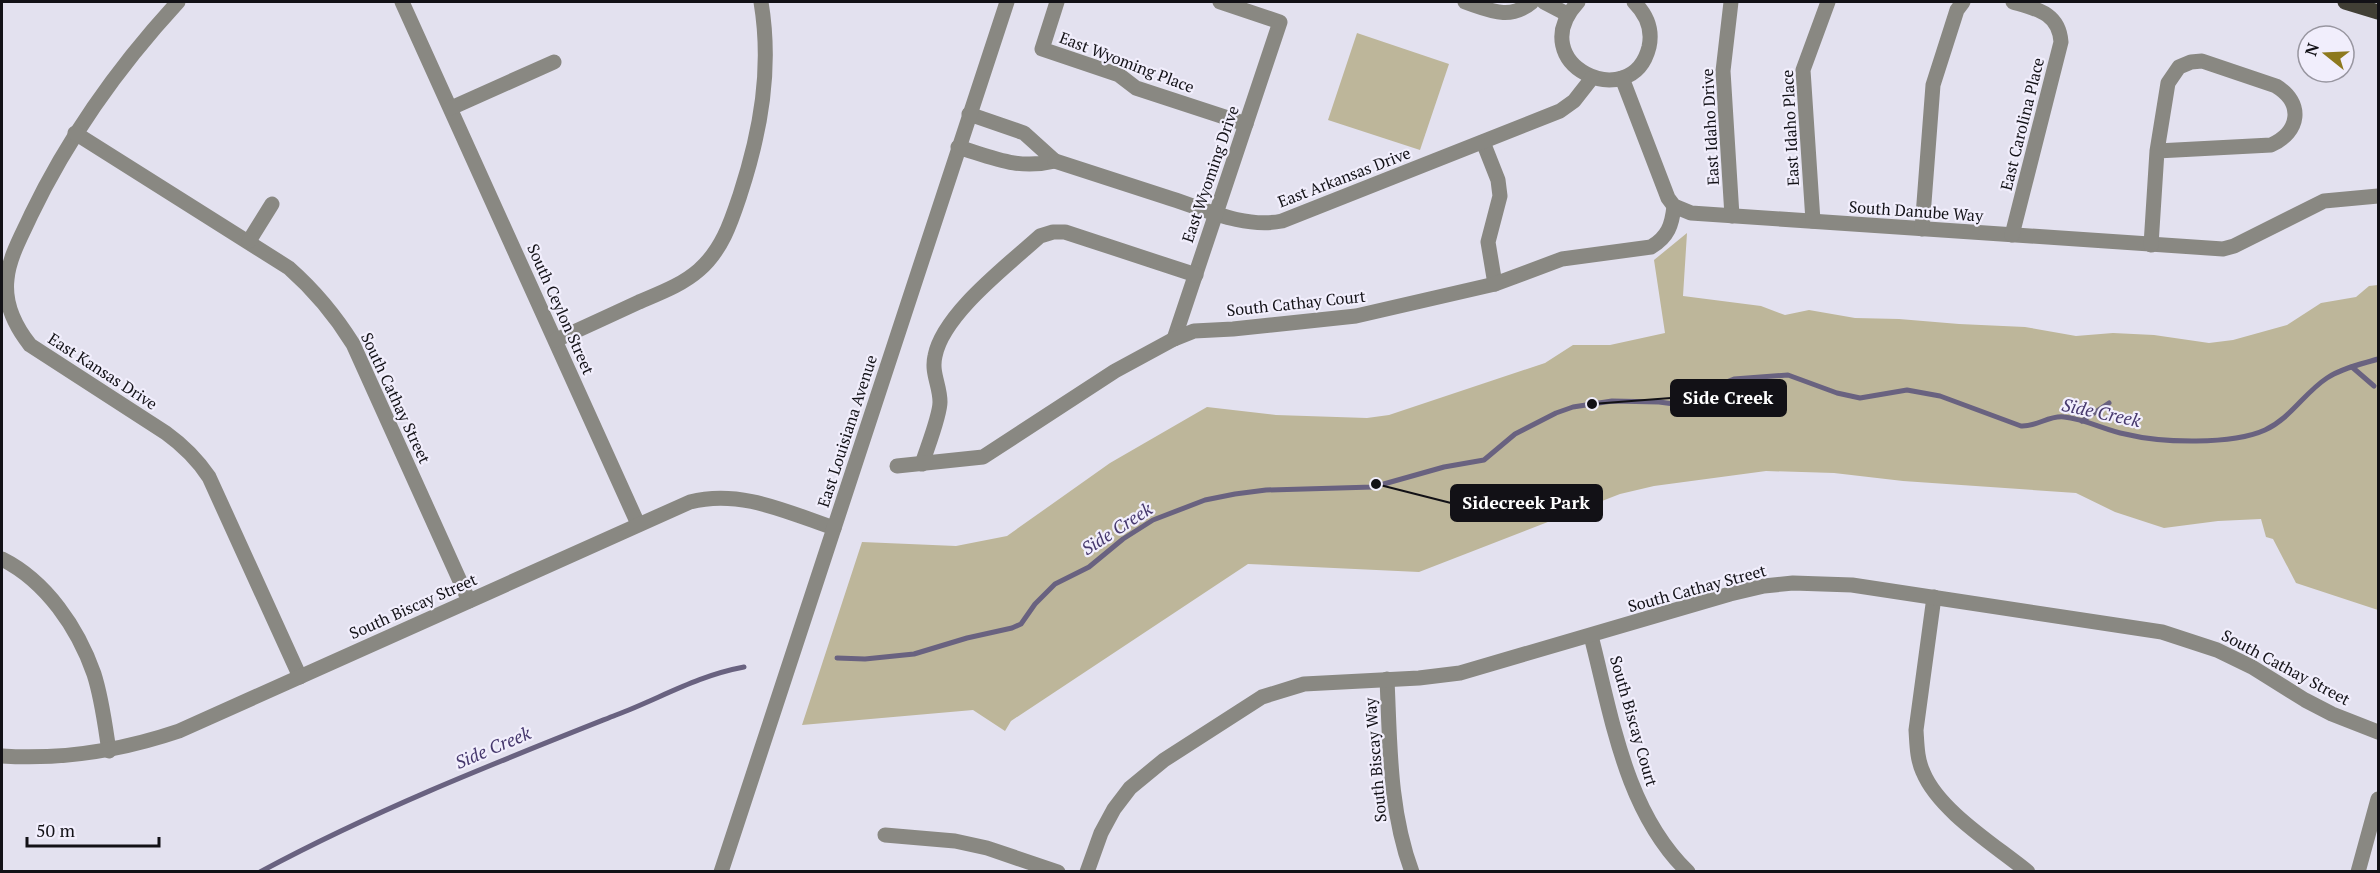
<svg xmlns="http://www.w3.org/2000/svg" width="2380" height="873" font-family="'PT Serif',serif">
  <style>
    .green { fill: #bdb69a }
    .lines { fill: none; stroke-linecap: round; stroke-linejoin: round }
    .stream { stroke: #696280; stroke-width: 5 }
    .minor { stroke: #898882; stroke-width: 15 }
    .major { stroke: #413f35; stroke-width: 15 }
    .labels { text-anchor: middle; stroke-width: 4.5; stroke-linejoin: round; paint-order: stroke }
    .street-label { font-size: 16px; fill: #121116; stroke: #f1eefc }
    .water-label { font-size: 18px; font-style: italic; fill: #46386d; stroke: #f1eefc }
    .leader { fill: none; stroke: #121116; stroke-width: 2 }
    .callout-dot { fill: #121116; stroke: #f1eefc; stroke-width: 2 }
    .callout { fill: #121116; stroke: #121116; stroke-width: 2 }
    .callout-label { font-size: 18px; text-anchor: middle; font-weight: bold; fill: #fff }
  </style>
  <rect width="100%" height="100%" fill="#e3e1ef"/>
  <g class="green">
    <path d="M 1357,33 L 1449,64 L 1420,150 L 1328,120 Z"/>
    <path d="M 1687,233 L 1683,296 L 1761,306 L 1785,315 L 1809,310 L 1855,318 L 1899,319 L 1959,324 L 2025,327 L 2076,336 L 2113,333 L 2154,335 L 2209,343 L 2233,340 L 2287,325 L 2321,303 L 2356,297 L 2369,286 L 2378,285 L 2378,610 L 2296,583 L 2273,539 L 2266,537 L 2261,519 L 2218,521 L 2164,528 L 2115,512 L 2076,493 L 1903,481 L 1834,473 L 1766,471 L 1654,486 L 1620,494 L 1419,572 L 1248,564 L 1011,721 L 1005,731 L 973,710 L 802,725 L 862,542 L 956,546 L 1007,536 L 1110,463 L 1207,407 L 1276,415 L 1367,418 L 1389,415 L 1545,363 L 1573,345 L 1610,345 L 1665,333 L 1654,260 Z"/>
  </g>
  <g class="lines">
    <g class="stream">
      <path d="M 2352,367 L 2374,386"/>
      <path d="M 2082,421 L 2109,403"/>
      <path d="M 837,658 L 865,659 L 914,654 L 967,638 L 1012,628 L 1021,624 L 1035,604 L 1055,584 L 1089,567 L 1123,539 L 1153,520 L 1205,500 L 1235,494 L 1266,490 L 1373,487 L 1444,467 L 1484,460 L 1515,434 L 1556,413 L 1573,407 L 1612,401 L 1659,402 L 1697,407 L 1705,403 L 1724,383 L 1734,379 L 1788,375 L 1837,393 L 1860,398 L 1907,390 L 1940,396 L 2021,426 C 2037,427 2049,415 2064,417 C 2085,419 2105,430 2125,434 C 2161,443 2232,445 2265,430 C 2291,418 2304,393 2327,378 C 2342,368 2362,364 2378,359"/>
      <path d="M 260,872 C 375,810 495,763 616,715 C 661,698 696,676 744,667"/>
    </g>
    <g class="minor">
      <path d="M 178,2 C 119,66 69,136 31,215 C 22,235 9,257 7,279 C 4,304 15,326 30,345 L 166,433 C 184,446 197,459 209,477 L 300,677"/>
      <path d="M 402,2 L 638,524"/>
      <path d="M 1057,2 L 1042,49 L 1119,75 L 1136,88 L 1246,124"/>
      <path d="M 1465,2 C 1489,10 1510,21 1532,2"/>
      <path d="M 1544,2 L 1567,14"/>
      <path d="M 1578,2 C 1521,64 1632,116 1649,47 C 1653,29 1646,14 1634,2"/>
      <path d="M 1731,2 L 1723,71 L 1732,216"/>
      <path d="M 1622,78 L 1668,198 L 1674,206 L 1691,213 L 2223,249 L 2234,246 L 2324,201 L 2378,196"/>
      <path d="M 451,108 L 554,62"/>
      <path d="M 75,133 L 289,268 C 315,291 335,315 353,344 L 469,601"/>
      <path d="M 1483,142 L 1498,180 L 1500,196 L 1488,242 L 1495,284"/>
      <path d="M 958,147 C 994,158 1018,170 1055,161 L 1024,133 L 969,114"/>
      <path d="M 1055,161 C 1092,173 1129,185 1166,197 C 1202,208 1244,229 1282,221 L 1560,111 L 1574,101 L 1592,78"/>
      <path d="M 1813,221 L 1803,70 L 1828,2"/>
      <path d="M 1922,229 L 1933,85 L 1957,10 L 1963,2"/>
      <path d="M 2012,235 L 2061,42 C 2059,13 2037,9 2013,2"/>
      <path d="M 249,241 L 272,204"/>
      <path d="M 2151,245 L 2157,151 L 2168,83 L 2179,67 L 2191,62 L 2202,61 L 2276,86 C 2304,103 2300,132 2271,145 L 2157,151"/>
      <path d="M 1174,339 L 1280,22 L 1220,2"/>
      <path d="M 556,340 C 583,328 611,315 639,302 C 660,293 682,285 699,270 C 722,250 731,222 740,195 C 761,131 772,68 761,2"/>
      <path d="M 922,464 C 927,448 940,416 940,402 C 940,385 931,373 935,356 C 943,314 1008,265 1040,236 L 1053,232 L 1065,232 L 1196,275"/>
      <path d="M 897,466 L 983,457 L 1115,371 L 1174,339 L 1194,331 L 1233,329 L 1356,316 L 1495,284 L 1562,259 L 1651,247 C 1668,237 1672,225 1674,206"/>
      <path d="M 2,559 C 46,581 78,628 94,674 C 102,699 105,725 109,751"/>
      <path d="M 1934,597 L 1916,730 C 1917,745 1917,759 1923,772 C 1939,811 1995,845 2028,872"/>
      <path d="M 1591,636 C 1612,717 1625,811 1688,872"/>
      <path d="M 1387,679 C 1390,744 1389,810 1412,872"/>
      <path d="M 2,756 C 64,760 120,751 179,731 L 690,502 C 740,489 787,512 834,528"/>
      <path d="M 885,835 L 955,841 L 987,848 L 1058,872"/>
      <path d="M 721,872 L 1007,2"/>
      <path d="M 1087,872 L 1101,833 L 1114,809 L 1130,788 L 1164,760 L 1262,697 L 1304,684 L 1419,678 L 1460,673 L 1730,594 L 1764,586 L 1793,583 L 1852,585 L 2162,632 L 2217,650 L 2252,667 L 2305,700 L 2332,714 L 2378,732"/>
      <path d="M 2358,872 L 2378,799"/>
    </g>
    <path class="major" d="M 2345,2 L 2378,12"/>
  </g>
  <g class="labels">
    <g class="street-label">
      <text transform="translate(1127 62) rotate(21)" y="6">East Wyoming Place</text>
      <text transform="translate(2022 124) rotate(-76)" y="6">East Carolina Place</text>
      <text transform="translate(1710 127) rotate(-93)" y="6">East Idaho Drive</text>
      <text transform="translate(1790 128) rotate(-93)" y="6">East Idaho Place</text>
      <text transform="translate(1210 174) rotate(-71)" y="6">East Wyoming Drive</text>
      <text transform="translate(1344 177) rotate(-21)" y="6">East Arkansas Drive</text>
      <text transform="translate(1916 211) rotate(4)" y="6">South Danube Way</text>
      <text transform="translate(1296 303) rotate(-6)" y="6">South Cathay Court</text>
      <text transform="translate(561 309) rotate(66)" y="6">South Ceylon Street</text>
      <text transform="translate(103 371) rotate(33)" y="6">East Kansas Drive</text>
      <text transform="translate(396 398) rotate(65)" y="6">South Cathay Street</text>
      <text transform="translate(847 431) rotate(-72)" y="6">East Louisiana Avenue</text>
      <text transform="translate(1697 588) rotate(-15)" y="6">South Cathay Street</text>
      <text transform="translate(413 606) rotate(-24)" y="6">South Biscay Street</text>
      <text transform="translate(2286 667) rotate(28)" y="6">South Cathay Street</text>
      <text transform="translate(1634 721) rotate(74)" y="6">South Biscay Court</text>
      <text transform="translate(1375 760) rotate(-95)" y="6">South Biscay Way</text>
    </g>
    <g class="water-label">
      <text transform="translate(2101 413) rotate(12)" y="6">Side Creek</text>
      <text transform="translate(1117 529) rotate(-33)" y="6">Side Creek</text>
      <text transform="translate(493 748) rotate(-23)" y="6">Side Creek</text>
    </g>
  </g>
  <path class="leader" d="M1592 404L1671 398M1376 484L1451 503"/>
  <g class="callout-dot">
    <circle cx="1592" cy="404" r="6"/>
    <circle cx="1376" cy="484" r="6"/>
  </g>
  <g class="callout">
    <rect x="1671" y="380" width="115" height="36" rx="6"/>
    <rect x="1451" y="485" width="151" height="36" rx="6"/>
  </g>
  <g class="callout-label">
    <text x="1728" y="404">Side Creek</text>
    <text x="1526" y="509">Sidecreek Park</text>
  </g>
  <rect width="2380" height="873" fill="none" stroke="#121116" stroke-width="6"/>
  <g transform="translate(2326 54) rotate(288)"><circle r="28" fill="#f1eefc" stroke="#9896a0" stroke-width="1.5"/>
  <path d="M0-4.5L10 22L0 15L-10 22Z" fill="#8d791e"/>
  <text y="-9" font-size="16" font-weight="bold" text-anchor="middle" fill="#121116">N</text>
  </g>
  <path d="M27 837v9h132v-9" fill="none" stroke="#121116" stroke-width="3"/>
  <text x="36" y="837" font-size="18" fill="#121116" stroke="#f1eefc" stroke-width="4.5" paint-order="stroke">50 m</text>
</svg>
